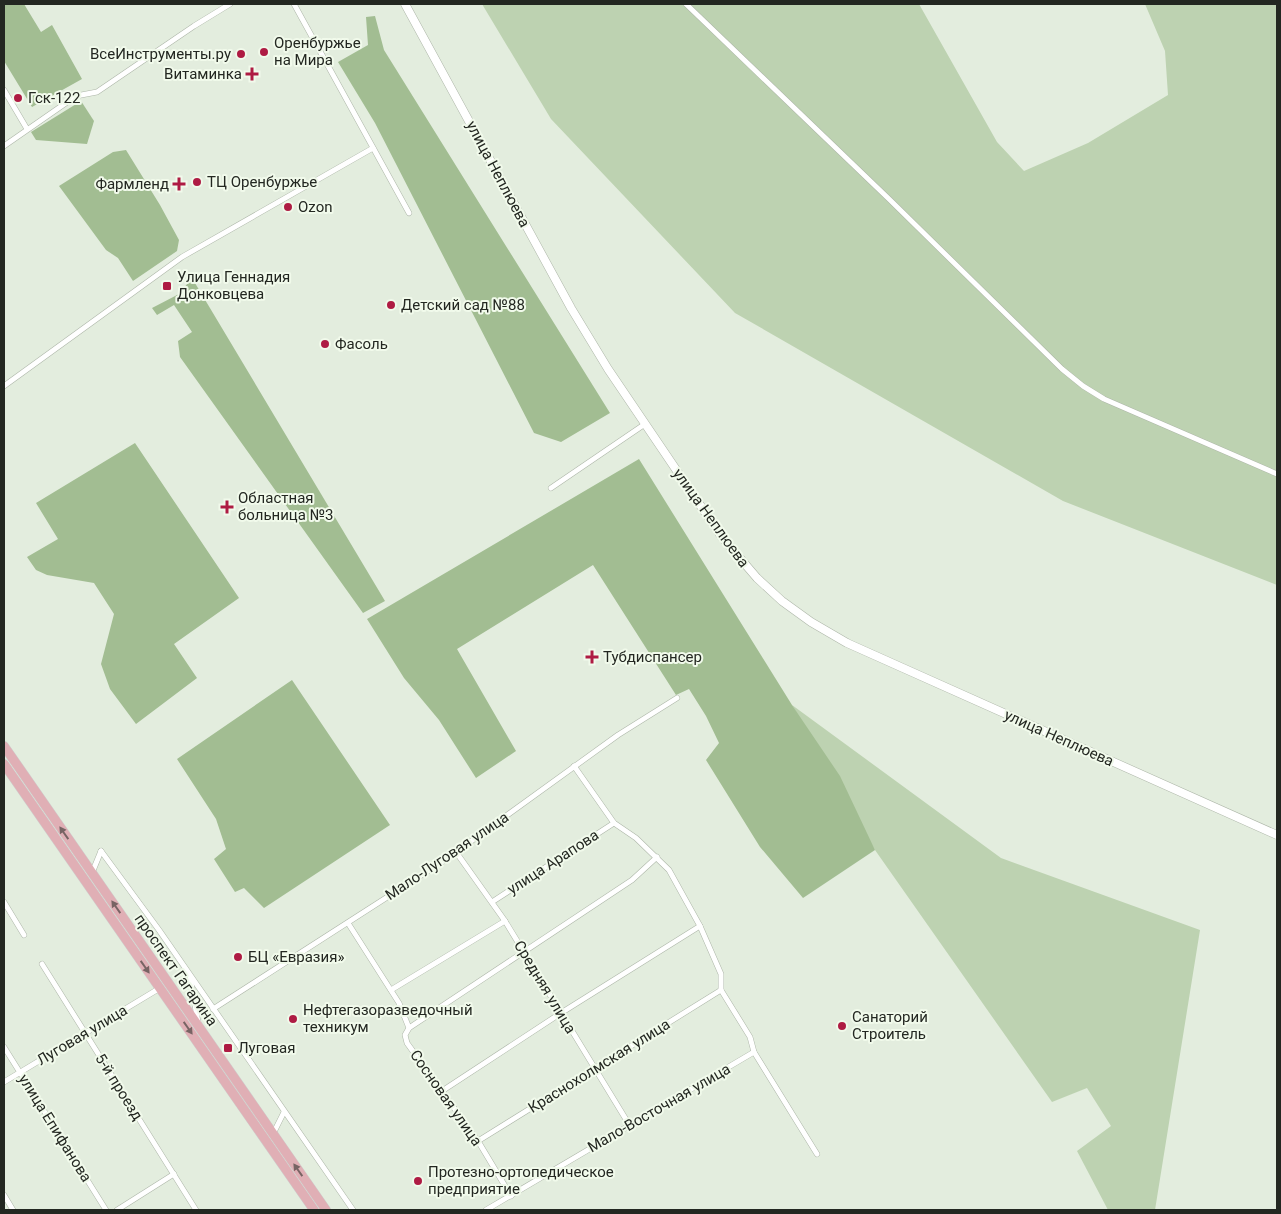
<svg xmlns="http://www.w3.org/2000/svg" width="1281" height="1214" font-family="Roboto,sans-serif">
  <style>
    .green { fill: #bdd2b1 }
    .forest { fill: #a2bd92 }
    .lines { fill: none; stroke-linecap: round; stroke-linejoin: round }
    .minor-casing { stroke: #adb6a8; stroke-width: 6 }
    .secondary-casing { stroke: #adb6a8; stroke-width: 9 }
    .primary-casing { stroke: #cfcfce; stroke-width: 10 }
    .minor { stroke: #fff; stroke-width: 5 }
    .secondary { stroke: #fff; stroke-width: 8 }
    .primary { stroke: #e0afb5; stroke-width: 9 }
    .oneway { fill: #786464 }
    .poi-dot { fill: #ae1b43; stroke: #f1faeb; stroke-width: 2 }
    .labels { text-anchor: middle; stroke-width: 4; stroke-linejoin: round; paint-order: stroke }
    .poi-label { font-size: 15px; fill: #232721; stroke: #f1faeb; text-anchor: start }
    .street-label { font-size: 15px; fill: #232721; stroke: #f1faeb }
  </style>
  <rect width="100%" height="100%" fill="#e3edde"/>
  <g class="green">
    <path d="M 482,4 L 919,4 L 997,142 L 1024,171 L 1088,143 L 1168,95 L 1165,51 L 1145,4 L 1277,4 L 1277,585 L 1063,501 L 735,313 L 551,119 Z"/>
    <path d="M 792,705 L 1001,858 L 1200,930 L 1155,1210 L 1108,1210 L 1077,1151 L 1111,1126 L 1087,1088 L 1052,1102 L 875,850 Z"/>
  </g>
  <g class="forest">
    <path d="M 4,4 L 24,4 L 41,32 L 52,25 L 82,79 L 32,107 L 4,61 Z"/>
    <path d="M 375,16 L 384,50 L 610,413 L 561,442 L 534,433 L 375,123 L 338,62 L 368,45 L 366,17 Z"/>
    <path d="M 81,101 L 94,121 L 87,144 L 36,140 L 31,132 Z"/>
    <path d="M 126,150 L 160,205 L 179,240 L 177,251 L 133,281 L 118,258 L 106,250 L 59,186 L 113,152 Z"/>
    <path d="M 192,278 L 385,601 L 363,613 L 180,357 L 178,341 L 192,332 L 174,305 L 157,315 L 152,308 L 179,294 Z"/>
    <path d="M 135,443 L 239,598 L 174,644 L 197,678 L 136,724 L 110,689 L 101,664 L 114,614 L 94,583 L 47,575 L 36,570 L 27,557 L 58,539 L 36,503 Z"/>
    <path d="M 639,459 L 792,705 L 840,776 L 875,850 L 803,898 L 760,847 L 706,760 L 719,743 L 706,716 L 689,689 L 676,695 L 593,565 L 457,649 L 516,751 L 476,778 L 439,720 L 404,678 L 367,619 Z"/>
    <path d="M 292,680 L 390,825 L 264,908 L 244,888 L 235,892 L 214,859 L 226,849 L 216,819 L 177,759 Z"/>
  </g>
  <g class="lines">
    <g class="minor-casing">
      <g id="minor">
        <path d="M 294,4 L 409,213"/>
        <path d="M 686,4 L 889,199 L 1062,369 L 1083,386 L 1104,399 L 1277,474"/>
        <path d="M 4,90 L 27,129"/>
        <path d="M 4,146 L 76,96 L 97,92 L 194,26 L 230,4"/>
        <path d="M 4,386 L 182,257 L 373,148"/>
        <path d="M 551,488 L 645,424"/>
        <path d="M 574,766 L 614,823 L 636,838 L 669,870 L 700,926 L 721,974 L 721,990 L 750,1037 L 754,1052 L 817,1154"/>
        <path d="M 101,851 L 159,930 L 353,1210"/>
        <path d="M 456,852 L 505,921 L 630,1126"/>
        <path d="M 92,873 L 101,851"/>
        <path d="M 4,902 L 24,935"/>
        <path d="M 492,902 L 614,823"/>
        <path d="M 348,923 L 399,1003 L 409,1028 L 405,1035 L 407,1043 L 478,1141 L 511,1196"/>
        <path d="M 42,964 L 196,1210"/>
        <path d="M 190,977 L 198,1022"/>
        <path d="M 391,990 L 505,921"/>
        <path d="M 213,1009 L 445,860 L 618,735 L 677,698"/>
        <path d="M 409,1028 L 632,880 L 657,857"/>
        <path d="M 4,1047 L 106,1210"/>
        <path d="M 4,1082 L 160,988"/>
        <path d="M 442,1091 L 561,1013 L 700,926"/>
        <path d="M 273,1134 L 284,1112"/>
        <path d="M 478,1141 L 721,990"/>
        <path d="M 4,1195 L 13,1210"/>
        <path d="M 117,1210 L 174,1174"/>
        <path d="M 486,1210 L 754,1052"/>
      </g>
    </g>
    <g class="secondary-casing">
      <path id="secondary" d="M 405,4 L 571,308 L 608,369 L 721,536 L 757,578 L 782,601 L 811,622 L 847,643 L 1277,835"/>
    </g>
    <g class="primary-casing">
      <g id="primary">
        <path d="M 4,746 L 326,1210"/>
        <path d="M 4,764 L 314,1210"/>
      </g>
    </g>
    <use href="#minor" class="minor"/>
    <use href="#secondary" class="secondary"/>
    <use href="#primary" class="primary"/>
  </g>
  <defs><path id="oneway-solid" d="M-6-.8H1V-3.2L6.5 0L1 3.2V.8H-6Z" transform="scale(1.25)"/></defs>
  <g class="oneway">
    <use href="#oneway-solid" transform="translate(64 833) rotate(-125)"/>
    <use href="#oneway-solid" transform="translate(116 907) rotate(-125)"/>
    <use href="#oneway-solid" transform="translate(145 967) rotate(55)"/>
    <use href="#oneway-solid" transform="translate(188 1028) rotate(55)"/>
    <use href="#oneway-solid" transform="translate(298 1170) rotate(-125)"/>
  </g>
  <g class="poi-dot">
    <circle cx="264" cy="52" r="5"/>
    <circle cx="241" cy="54" r="5"/>
    <path d="M249.5 66.5h5v5h5v5h-5v5h-5v-5h-5v-5h5z"/>
    <circle cx="18" cy="98" r="5"/>
    <circle cx="197" cy="182" r="5"/>
    <path d="M176.5 176.5h5v5h5v5h-5v5h-5v-5h-5v-5h5z"/>
    <circle cx="288" cy="207" r="5"/>
    <rect x="162" y="281" width="10" height="10" rx="2.5"/>
    <circle cx="391" cy="305" r="5"/>
    <circle cx="325" cy="344" r="5"/>
    <path d="M224.5 499.5h5v5h5v5h-5v5h-5v-5h-5v-5h5z"/>
    <path d="M589.5 649.5h5v5h5v5h-5v5h-5v-5h-5v-5h5z"/>
    <circle cx="238" cy="957" r="5"/>
    <circle cx="293" cy="1019" r="5"/>
    <circle cx="842" cy="1026" r="5"/>
    <rect x="223" y="1043" width="10" height="10" rx="2.5"/>
    <circle cx="418" cy="1181" r="5"/>
  </g>
  <g class="labels">
    <g class="poi-label">
      <text x="274" y="48">Оренбуржье<tspan x="274" dy="17">на Мира</tspan></text>
      <text x="231" y="59" text-anchor="end">ВсеИнструменты.ру</text>
      <text x="242" y="79" text-anchor="end">Витаминка</text>
      <text x="28" y="103">Гск-122</text>
      <text x="207" y="187">ТЦ Оренбуржье</text>
      <text x="169" y="189" text-anchor="end">Фармленд</text>
      <text x="298" y="212">Ozon</text>
      <text x="177" y="282">Улица Геннадия<tspan x="177" dy="17">Донковцева</tspan></text>
      <text x="401" y="310">Детский сад №88</text>
      <text x="335" y="349">Фасоль</text>
      <text x="238" y="503">Областная<tspan x="238" dy="17">больница №3</tspan></text>
      <text x="603" y="662">Тубдиспансер</text>
      <text x="248" y="962">БЦ «Евразия»</text>
      <text x="303" y="1015">Нефтегазоразведочный<tspan x="303" dy="17">техникум</tspan></text>
      <text x="852" y="1022">Санаторий<tspan x="852" dy="17">Строитель</tspan></text>
      <text x="238" y="1053">Луговая</text>
      <text x="428" y="1177">Протезно-ортопедическое<tspan x="428" dy="17">предприятие</tspan></text>
    </g>
    <g class="street-label">
      <text transform="translate(498 174) rotate(62)" y="5">улица Неплюева</text>
      <text transform="translate(711 518) rotate(54)" y="5">улица Неплюева</text>
      <text transform="translate(1059 738) rotate(24)" y="5">улица Неплюева</text>
      <text transform="translate(447 856) rotate(-34)" y="5">Мало-Луговая улица</text>
      <text transform="translate(553 862) rotate(-33)" y="5">улица Арапова</text>
      <text transform="translate(176 970) rotate(55)" y="5">проспект Гагарина</text>
      <text transform="translate(545 987) rotate(59)" y="5">Средняя улица</text>
      <text transform="translate(82 1035) rotate(-31)" y="5">Луговая улица</text>
      <text transform="translate(599 1066) rotate(-32)" y="5">Краснохолмская улица</text>
      <text transform="translate(119 1087) rotate(58)" y="5">5-й проезд</text>
      <text transform="translate(446 1098) rotate(55)" y="5">Сосновая улица</text>
      <text transform="translate(659 1108) rotate(-30)" y="5">Мало-Восточная улица</text>
      <text transform="translate(55 1128) rotate(58)" y="5">улица Епифанова</text>
    </g>
  </g>
  <rect width="1281" height="1214" fill="none" stroke="#232721" stroke-width="10"/>
</svg>
